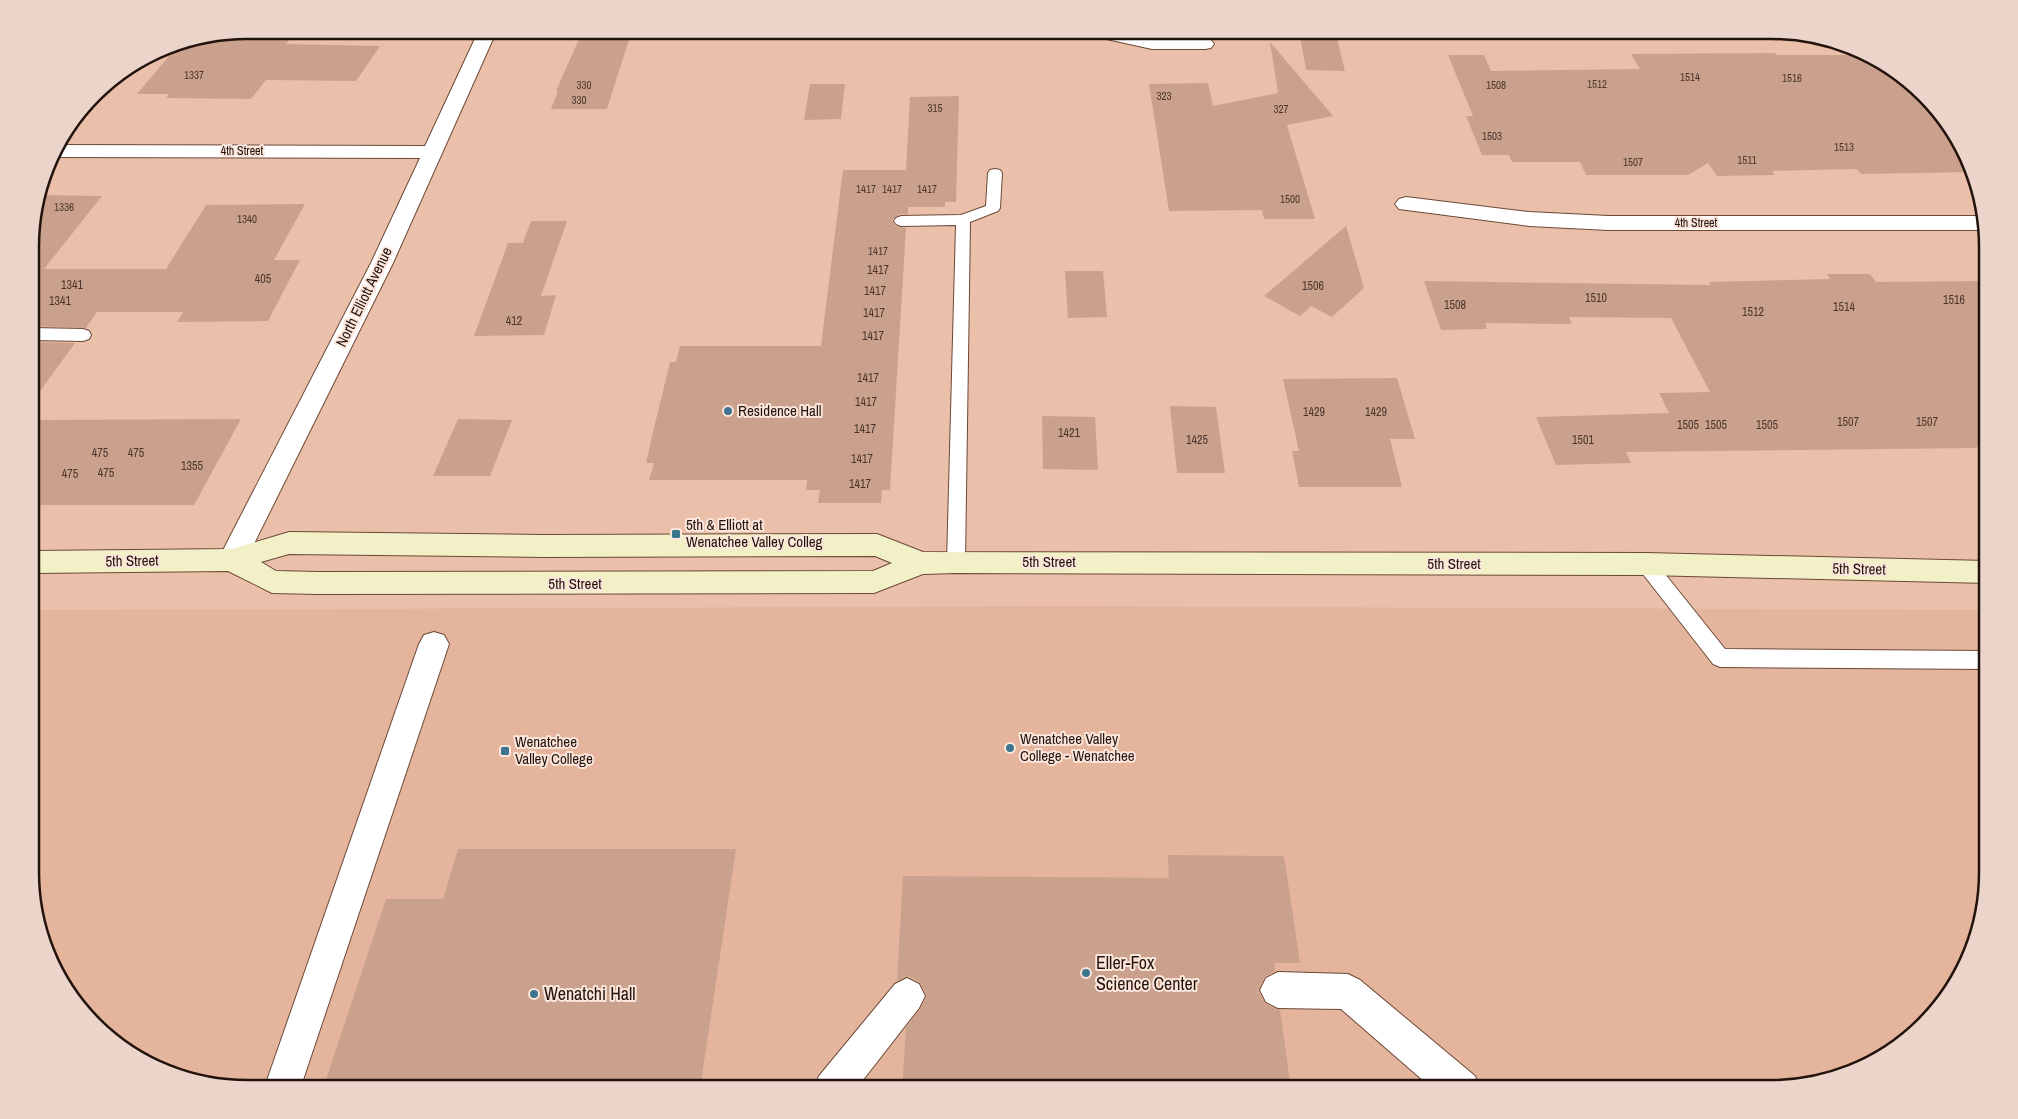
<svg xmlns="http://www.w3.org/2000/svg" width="2018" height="1119" font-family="'Archivo Narrow',sans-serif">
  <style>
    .built { fill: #e5b49c }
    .building { fill: #caa18c }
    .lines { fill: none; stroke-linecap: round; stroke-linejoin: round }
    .service-casing { stroke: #6c4836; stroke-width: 2 }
    .pedestrian-casing { stroke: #6c4836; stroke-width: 2 }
    .minor-casing { stroke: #6c4836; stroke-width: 2 }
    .secondary-casing { stroke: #6c4836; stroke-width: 2 }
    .service { fill: #fff; fill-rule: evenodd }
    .pedestrian { fill: #fff; fill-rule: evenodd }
    .minor { fill: #fff; fill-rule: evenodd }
    .secondary { fill: #f1f0c6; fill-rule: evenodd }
    .poi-dot { fill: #3b758e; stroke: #fce6db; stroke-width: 2 }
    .labels { text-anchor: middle; stroke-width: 4; stroke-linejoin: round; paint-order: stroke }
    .far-number-label { font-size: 11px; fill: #4c362c }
    .far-street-label { font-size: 12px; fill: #22130c; stroke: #fce6db }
    .number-label { font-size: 12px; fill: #4c362c }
    .street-label { font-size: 15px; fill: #22130c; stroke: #fce6db }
    .poi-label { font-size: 15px; fill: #22130c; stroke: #fce6db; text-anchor: start }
    .near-poi-label { font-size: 18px; fill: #22130c; stroke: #fce6db; text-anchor: start }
    .rim { fill: none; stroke: #22130c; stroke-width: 2.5 }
  </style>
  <rect width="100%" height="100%" fill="#ebc0ab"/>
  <path class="built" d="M 1052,606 L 1988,610 L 1988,886 L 1959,980 L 1891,1053 L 1840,1078 L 1785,1089 L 247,1089 L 191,1082 L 139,1060 L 66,992 L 32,900 L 32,610 Z"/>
  <g class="building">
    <path d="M 247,30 L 297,30 L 286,44 L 380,46 L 356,81 L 266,80 L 251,99 L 166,98 L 169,94 L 137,94 L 180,43 Z"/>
    <path d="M 583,30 L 632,30 L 607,109 L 551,109 L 558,91 L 556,91 Z"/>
    <path d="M 1299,30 L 1335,30 L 1345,71 L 1306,70 Z"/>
    <path d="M 1270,42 L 1333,116 L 1287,125 L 1315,219 L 1264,219 L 1262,210 L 1169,211 L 1149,84 L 1208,83 L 1213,106 L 1278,93 Z"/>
    <path d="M 1775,53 L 1776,55 L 1869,55 L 1879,59 L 1952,127 L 1974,172 L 1861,174 L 1857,169 L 1772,171 L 1775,175 L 1717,176 L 1708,163 L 1688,175 L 1586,175 L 1580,162 L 1512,162 L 1509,155 L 1482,155 L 1466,116 L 1473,116 L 1448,55 L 1484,55 L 1491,71 L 1640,69 L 1631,54 Z"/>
    <path d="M 810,84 L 845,84 L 841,119 L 804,120 Z"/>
    <path d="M 959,96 L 956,202 L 945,202 L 945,207 L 908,207 L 908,214 L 900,214 L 892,220 L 895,226 L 906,228 L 890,490 L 882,490 L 881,503 L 818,503 L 820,490 L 806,490 L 807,480 L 649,480 L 654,463 L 646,463 L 653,432 L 670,362 L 676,362 L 680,346 L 821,346 L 843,170 L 906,170 L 910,97 Z"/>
    <path d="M 39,195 L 102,196 L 44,269 L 166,269 L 206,205 L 305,204 L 274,260 L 300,260 L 268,321 L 177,322 L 183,312 L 97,312 L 86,328 L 32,326 L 32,219 Z"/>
    <path d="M 531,221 L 567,221 L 541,296 L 556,295 L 544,335 L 474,336 L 508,243 L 523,243 Z"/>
    <path d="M 1346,226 L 1364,288 L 1332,317 L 1311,306 L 1300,316 L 1264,296 Z"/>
    <path d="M 1065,271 L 1103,271 L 1107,317 L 1068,318 Z"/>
    <path d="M 1827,274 L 1870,274 L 1876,282 L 1988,281 L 1988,442 L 1975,448 L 1626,452 L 1631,463 L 1556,465 L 1536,417 L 1669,413 L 1659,393 L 1710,392 L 1671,318 L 1569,317 L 1572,324 L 1485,323 L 1487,329 L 1441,330 L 1424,281 L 1711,285 L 1709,282 L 1830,279 Z"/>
    <path d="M 32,342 L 75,343 L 32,402 Z"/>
    <path d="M 1397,378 L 1415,439 L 1390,439 L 1402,487 L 1299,487 L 1292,451 L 1299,451 L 1283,379 Z"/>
    <path d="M 1170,406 L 1216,407 L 1225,473 L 1177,473 Z"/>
    <path d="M 1042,416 L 1095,417 L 1098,470 L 1043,469 Z"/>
    <path d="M 241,419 L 194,505 L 32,505 L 32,420 Z"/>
    <path d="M 458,419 L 512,420 L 490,476 L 433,476 Z"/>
    <path d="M 458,849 L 736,849 L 700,1089 L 323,1089 L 386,899 L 443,899 Z"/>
    <path d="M 1168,855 L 1284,856 L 1300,963 L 1274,963 L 1275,971 L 1264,977 L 1258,991 L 1265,1004 L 1280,1010 L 1291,1089 L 902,1089 L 906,1028 L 920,1009 L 927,997 L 920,982 L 908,976 L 897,981 L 903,876 L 1169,878 Z"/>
  </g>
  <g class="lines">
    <g class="service-casing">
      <g id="service">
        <path d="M 995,169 L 1000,170 L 1002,173 L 1000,208 L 998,211 L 970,222 L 965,562 L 963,567 L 956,570 L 949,567 L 947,562 L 956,225 L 901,226 L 896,224 L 894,221 L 896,218 L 901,216 L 961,215 L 986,206 L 988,173 L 990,170 Z"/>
        <path d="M 32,328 L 83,329 L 89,331 L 91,335 L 89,339 L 83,341 L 32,340 Z"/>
        <path d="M 1646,556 L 1653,559 L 1725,649 L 1988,651 L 1988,669 L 1720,667 L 1713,664 L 1639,569 L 1637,564 L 1639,559 Z"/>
      </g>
    </g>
    <g class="pedestrian-casing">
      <g id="pedestrian">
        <path d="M 434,632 L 444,635 L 449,644 L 300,1089 L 264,1089 L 419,644 L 424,635 Z"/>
        <path d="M 1278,972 L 1348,974 L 1360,980 L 1475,1076 L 1480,1089 L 1433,1089 L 1341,1009 L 1278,1008 L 1266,1002 L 1260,990 L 1266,978 Z"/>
        <path d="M 907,978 L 919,984 L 925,996 L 919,1008 L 856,1089 L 814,1089 L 819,1076 L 895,984 Z"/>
      </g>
    </g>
    <g class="minor-casing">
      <g id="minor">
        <path d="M 479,30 L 497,30 L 393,263 L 242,568 L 232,571 L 222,568 L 218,560 L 371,263 L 420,158 L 52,157 L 53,151 L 57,145 L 425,146 Z"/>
        <path d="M 1081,30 L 1114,30 L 1152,39 L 1205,39 L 1211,40 L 1214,44 L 1211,48 L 1205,49 L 1152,49 L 1084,34 Z"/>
        <path d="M 1406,197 L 1529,212 L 1608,216 L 1984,216 L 1987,230 L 1608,230 L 1529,226 L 1399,209 L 1395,204 L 1399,199 Z"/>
      </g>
    </g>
    <g class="secondary-casing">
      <path id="secondary" d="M 289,532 L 543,535 L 877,534 L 923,552 L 1646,553 L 1988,561 L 1988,583 L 1646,575 L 956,573 L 923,574 L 874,593 L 318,594 L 272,593 L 228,571 L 32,573 L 32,551 L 232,549 ZM 289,554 L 543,557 L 875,556 L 892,563 L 873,571 L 318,572 L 276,571 L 261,562 Z"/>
    </g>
    <use href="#service" class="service"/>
    <use href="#pedestrian" class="pedestrian"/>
    <use href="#minor" class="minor"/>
    <use href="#secondary" class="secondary"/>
  </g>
  <g class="poi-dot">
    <circle cx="728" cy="411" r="5"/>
    <rect x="671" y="529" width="10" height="10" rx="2.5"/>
    <circle cx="1010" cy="748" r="5"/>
    <rect x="500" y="746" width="10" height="10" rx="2.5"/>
    <circle cx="1086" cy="973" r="5"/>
    <circle cx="534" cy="994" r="5"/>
  </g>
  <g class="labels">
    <g class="far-number-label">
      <text x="194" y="79">1337</text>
      <text x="1690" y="81">1514</text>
      <text x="1792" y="82">1516</text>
      <text x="1597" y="88">1512</text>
      <text x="584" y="89">330</text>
      <text x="1496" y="89">1508</text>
      <text x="1164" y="100">323</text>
      <text x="579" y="104">330</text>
      <text x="935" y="112">315</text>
      <text x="1281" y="113">327</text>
      <text x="1492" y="140">1503</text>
      <text x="1844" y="151">1513</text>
      <text x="1747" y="164">1511</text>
      <text x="1633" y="166">1507</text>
      <text x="866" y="193">1417</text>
      <text x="892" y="193">1417</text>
      <text x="927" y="193">1417</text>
      <text x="1290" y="203">1500</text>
      <text x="64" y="211">1336</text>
      <text x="247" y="223">1340</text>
      <text x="878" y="255">1417</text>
    </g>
    <g class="far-street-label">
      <text x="242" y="155">4th Street</text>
      <text x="1696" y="227">4th Street</text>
    </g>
    <g class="number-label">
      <text x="878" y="274">1417</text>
      <text x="263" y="283">405</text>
      <text x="72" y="289">1341</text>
      <text x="1313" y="290">1506</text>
      <text x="875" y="295">1417</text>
      <text x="1596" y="302">1510</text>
      <text x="1954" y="304">1516</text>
      <text x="60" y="305">1341</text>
      <text x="1455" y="309">1508</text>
      <text x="1844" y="311">1514</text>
      <text x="1753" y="316">1512</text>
      <text x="874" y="317">1417</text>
      <text x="514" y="325">412</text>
      <text x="873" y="340">1417</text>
      <text x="868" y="382">1417</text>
      <text x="866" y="406">1417</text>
      <text x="1314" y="416">1429</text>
      <text x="1376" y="416">1429</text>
      <text x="1848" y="426">1507</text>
      <text x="1927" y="426">1507</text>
      <text x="1688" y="429">1505</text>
      <text x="1716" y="429">1505</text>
      <text x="1767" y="429">1505</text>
      <text x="865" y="433">1417</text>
      <text x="1069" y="437">1421</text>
      <text x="1197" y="444">1425</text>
      <text x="1583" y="444">1501</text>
      <text x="100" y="457">475</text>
      <text x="136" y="457">475</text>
      <text x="862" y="463">1417</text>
      <text x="192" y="470">1355</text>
      <text x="106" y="477">475</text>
      <text x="70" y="478">475</text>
      <text x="860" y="488">1417</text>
    </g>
    <g class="street-label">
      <text transform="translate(364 297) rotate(-64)" y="5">North Elliott Avenue</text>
      <text transform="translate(132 561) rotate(-1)" y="5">5th Street</text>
      <text x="1049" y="567">5th Street</text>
      <text x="1454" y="569">5th Street</text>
      <text transform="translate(1859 569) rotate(1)" y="5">5th Street</text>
      <text x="575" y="589">5th Street</text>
    </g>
    <g class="poi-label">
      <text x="738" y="416">Residence Hall</text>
      <text x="686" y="530">5th &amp; Elliott at<tspan x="686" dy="17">Wenatchee Valley Colleg</tspan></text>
      <text x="1020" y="744">Wenatchee Valley<tspan x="1020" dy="17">College - Wenatchee</tspan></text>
      <text x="515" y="747">Wenatchee<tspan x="515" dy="17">Valley College</tspan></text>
    </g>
    <g class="near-poi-label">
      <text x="1096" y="969">Eller-Fox<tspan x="1096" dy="21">Science Center</tspan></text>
      <text x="544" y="1000">Wenatchi Hall</text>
    </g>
  </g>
  <path d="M0 0H2018V1119H0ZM247 39H1771A208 208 0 0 1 1979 247V872A208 208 0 0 1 1771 1080H247A208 208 0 0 1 39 872V247A208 208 0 0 1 247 39Z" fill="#ebd5ca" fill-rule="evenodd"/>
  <path class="rim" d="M247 39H1771A208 208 0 0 1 1979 247V872A208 208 0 0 1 1771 1080H247A208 208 0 0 1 39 872V247A208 208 0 0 1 247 39Z"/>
</svg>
